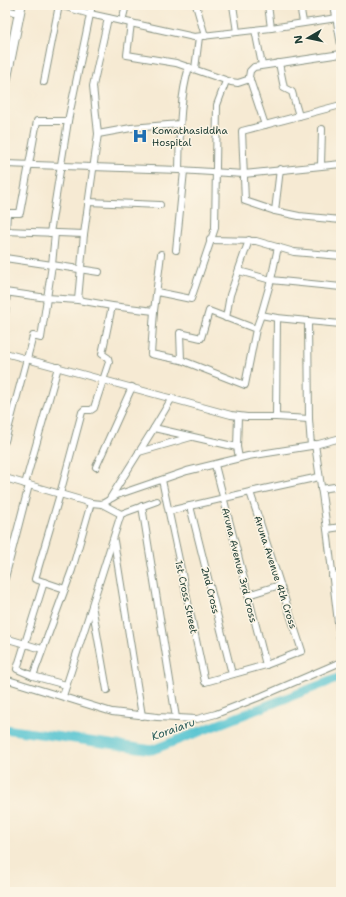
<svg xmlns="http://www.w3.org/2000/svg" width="346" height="897" font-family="'Shantell Sans',sans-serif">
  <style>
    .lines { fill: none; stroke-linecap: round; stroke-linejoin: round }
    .river { stroke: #59c5d2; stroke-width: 9 }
    .minor-casing { stroke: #8a9484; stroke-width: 8 }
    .highway-casing { stroke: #8a9484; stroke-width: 11 }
    .minor { stroke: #fff; stroke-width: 6 }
    .highway { stroke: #fff; stroke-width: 9 }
    .labels { text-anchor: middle; stroke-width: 3; stroke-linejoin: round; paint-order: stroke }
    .poi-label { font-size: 10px; fill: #1f3d34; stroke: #fcf5e5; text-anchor: start }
    .street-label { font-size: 10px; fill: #1f3d34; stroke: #fcf5e5 }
    .water-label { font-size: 11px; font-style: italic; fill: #2e5f5c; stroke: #fcf5e5 }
  </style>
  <rect width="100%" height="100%" fill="#fcf5e5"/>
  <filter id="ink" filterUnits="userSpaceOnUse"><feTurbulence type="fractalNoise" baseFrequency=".025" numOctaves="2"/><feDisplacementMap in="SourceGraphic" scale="8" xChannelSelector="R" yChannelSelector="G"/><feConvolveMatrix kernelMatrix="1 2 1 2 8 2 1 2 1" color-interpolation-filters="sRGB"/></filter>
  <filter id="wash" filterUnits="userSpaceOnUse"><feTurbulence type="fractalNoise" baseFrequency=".012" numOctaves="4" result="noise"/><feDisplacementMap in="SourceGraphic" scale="16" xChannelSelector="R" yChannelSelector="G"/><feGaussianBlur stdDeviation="0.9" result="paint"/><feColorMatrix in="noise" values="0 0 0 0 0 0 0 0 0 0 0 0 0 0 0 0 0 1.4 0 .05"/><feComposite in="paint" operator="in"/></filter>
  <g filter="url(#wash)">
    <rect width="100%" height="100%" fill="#f6ead3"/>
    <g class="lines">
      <path class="river" d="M 5,729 L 152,750 L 341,677"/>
    </g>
  </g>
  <g filter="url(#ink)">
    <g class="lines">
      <g class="minor-casing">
        <g id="minor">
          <path d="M 59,5 L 90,14 L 194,37 L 271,28 L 337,18"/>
          <path d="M 196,5 L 205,36"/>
          <path d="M 233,5 L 237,32"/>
          <path d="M 268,5 L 271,28"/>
          <path d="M 300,5 L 303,22"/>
          <path d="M 334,5 L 341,45"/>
          <path d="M 5,10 L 14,12"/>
          <path d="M 122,21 L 126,5"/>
          <path d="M 131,23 L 127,55 L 176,63 L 231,82 L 238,83 L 250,79"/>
          <path d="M 255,30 L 262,65"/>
          <path d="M 5,44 L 8,44"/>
          <path d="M 279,63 L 284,88 L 292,92 L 299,116"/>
          <path d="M 195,69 L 199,37"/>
          <path d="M 44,82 L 59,5"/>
          <path d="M 341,105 L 242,131 L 245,201 L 275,211 L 299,216 L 341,220"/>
          <path d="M 265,125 L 249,77 L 250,71 L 254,67 L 341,54"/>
          <path d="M 98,134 L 131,128 L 180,124"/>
          <path d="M 5,164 L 179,170 L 244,174 L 341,164"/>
          <path d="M 321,165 L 322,129"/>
          <path d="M 179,170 C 180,135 179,101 189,67"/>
          <path d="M 88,202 L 160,205"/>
          <path d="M 275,211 L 280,169"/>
          <path d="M 5,231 L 84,234"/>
          <path d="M 6,231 L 7,213 L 20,213 L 37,121 L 68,121 L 92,5"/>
          <path d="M 50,233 L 68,121"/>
          <path d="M 210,240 L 256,241 L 294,252 L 341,256"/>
          <path d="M 176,250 L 184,171"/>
          <path d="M 161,254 L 154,311 L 151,354 L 181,360"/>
          <path d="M 5,258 L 99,272"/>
          <path d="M 239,271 L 271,280 L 278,247"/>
          <path d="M 5,292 L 47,298 L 78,300 L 112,306 L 154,311"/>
          <path d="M 157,292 L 191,299 L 215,228 L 217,105 L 226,81"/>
          <path d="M 78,300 L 84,234 L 98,134 L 93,86 L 108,18"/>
          <path d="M 5,314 L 7,293"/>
          <path d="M 226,318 L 230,295 L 249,240"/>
          <path d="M 308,321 L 277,318 L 261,315 L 271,280 L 341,287"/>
          <path d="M 256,329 L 209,311 L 201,338 L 180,333 L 181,360 L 245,385 L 256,329 L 261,315"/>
          <path d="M 5,353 L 231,415 L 247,417 L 276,417 L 309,419"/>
          <path d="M 276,417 L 277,318"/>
          <path d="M 154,428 L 172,398"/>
          <path d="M 5,441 L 33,336 L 41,338 L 52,265 L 55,233"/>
          <path d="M 315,444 L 327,529 L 341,648"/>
          <path d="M 311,446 L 309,419 L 308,321 L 341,324"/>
          <path d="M 237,447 L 238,416"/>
          <path d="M 139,452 L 191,437"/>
          <path d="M 215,465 L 266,665"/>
          <path d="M 96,467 L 132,387"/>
          <path d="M 5,478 L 91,503 L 102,504 L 109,500 L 154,428 L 237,447 L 239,458"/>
          <path d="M 162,480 L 205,682 L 266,665 L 302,651 L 250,492"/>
          <path d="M 25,484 L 58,367"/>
          <path d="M 321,489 L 341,486"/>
          <path d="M 112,498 L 117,495 L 187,471 L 248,456 L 311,446 L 341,438"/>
          <path d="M 102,504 L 121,514 L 157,501"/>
          <path d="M 142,506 L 176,718"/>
          <path d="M 190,506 L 232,674"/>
          <path d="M 169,511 L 250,492 L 319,477"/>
          <path d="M 327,529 L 341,527"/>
          <path d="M 114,541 L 142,716"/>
          <path d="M 332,576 L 341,575"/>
          <path d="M 5,578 L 29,485"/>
          <path d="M 44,582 L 17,669 L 33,676 L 66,685"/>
          <path d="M 65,589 L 35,579 L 60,494 L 82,412 L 84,410 L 91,410 L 94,408 L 109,362 L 108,358 L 102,354 L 112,306"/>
          <path d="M 248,595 L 280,585"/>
          <path d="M 5,638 L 42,649"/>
          <path d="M 33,676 L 72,570 L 91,503"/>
          <path d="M 5,679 L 112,712 L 157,717 L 197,719 L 216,714 L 262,696 L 341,662"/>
          <path d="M 107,690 L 92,605 L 121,514"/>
          <path d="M 63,696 L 92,606"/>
        </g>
      </g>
      <g class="highway-casing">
        <path id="highway" d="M 5,85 L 21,5"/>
      </g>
      <use href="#minor" class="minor"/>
      <use href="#highway" class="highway"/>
    </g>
  </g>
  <defs>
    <g id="hospital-bare" transform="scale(1.2)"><path d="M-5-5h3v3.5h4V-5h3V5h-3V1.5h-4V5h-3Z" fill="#1f6fb2" stroke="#fcf5e5" stroke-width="2.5" paint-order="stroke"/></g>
  </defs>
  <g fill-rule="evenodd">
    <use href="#hospital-bare" x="140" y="136"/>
  </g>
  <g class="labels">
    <g class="poi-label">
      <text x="152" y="134">Komathasiddha<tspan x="152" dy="12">Hospital</tspan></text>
    </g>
    <g class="street-label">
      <text transform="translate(240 565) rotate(76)" y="4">Aruna Avenue 3rd Cross</text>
      <text transform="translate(276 572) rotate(72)" y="4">Aruna Avenue 4th Cross</text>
      <text transform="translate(211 590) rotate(76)" y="4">2nd Cross</text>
      <text transform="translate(187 597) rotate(78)" y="4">1st Cross Street</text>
    </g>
    <g class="water-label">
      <text transform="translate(173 729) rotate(-20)" y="4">Koraiaru</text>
    </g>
  </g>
  <rect width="346" height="897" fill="none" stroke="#fcf5e5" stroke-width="20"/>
  <g transform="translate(308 38) rotate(261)" stroke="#fcf5e5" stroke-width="3" paint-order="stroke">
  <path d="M0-3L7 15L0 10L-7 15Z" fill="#1f3d34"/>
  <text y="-6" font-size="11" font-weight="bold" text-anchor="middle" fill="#1f3d34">N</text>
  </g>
</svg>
